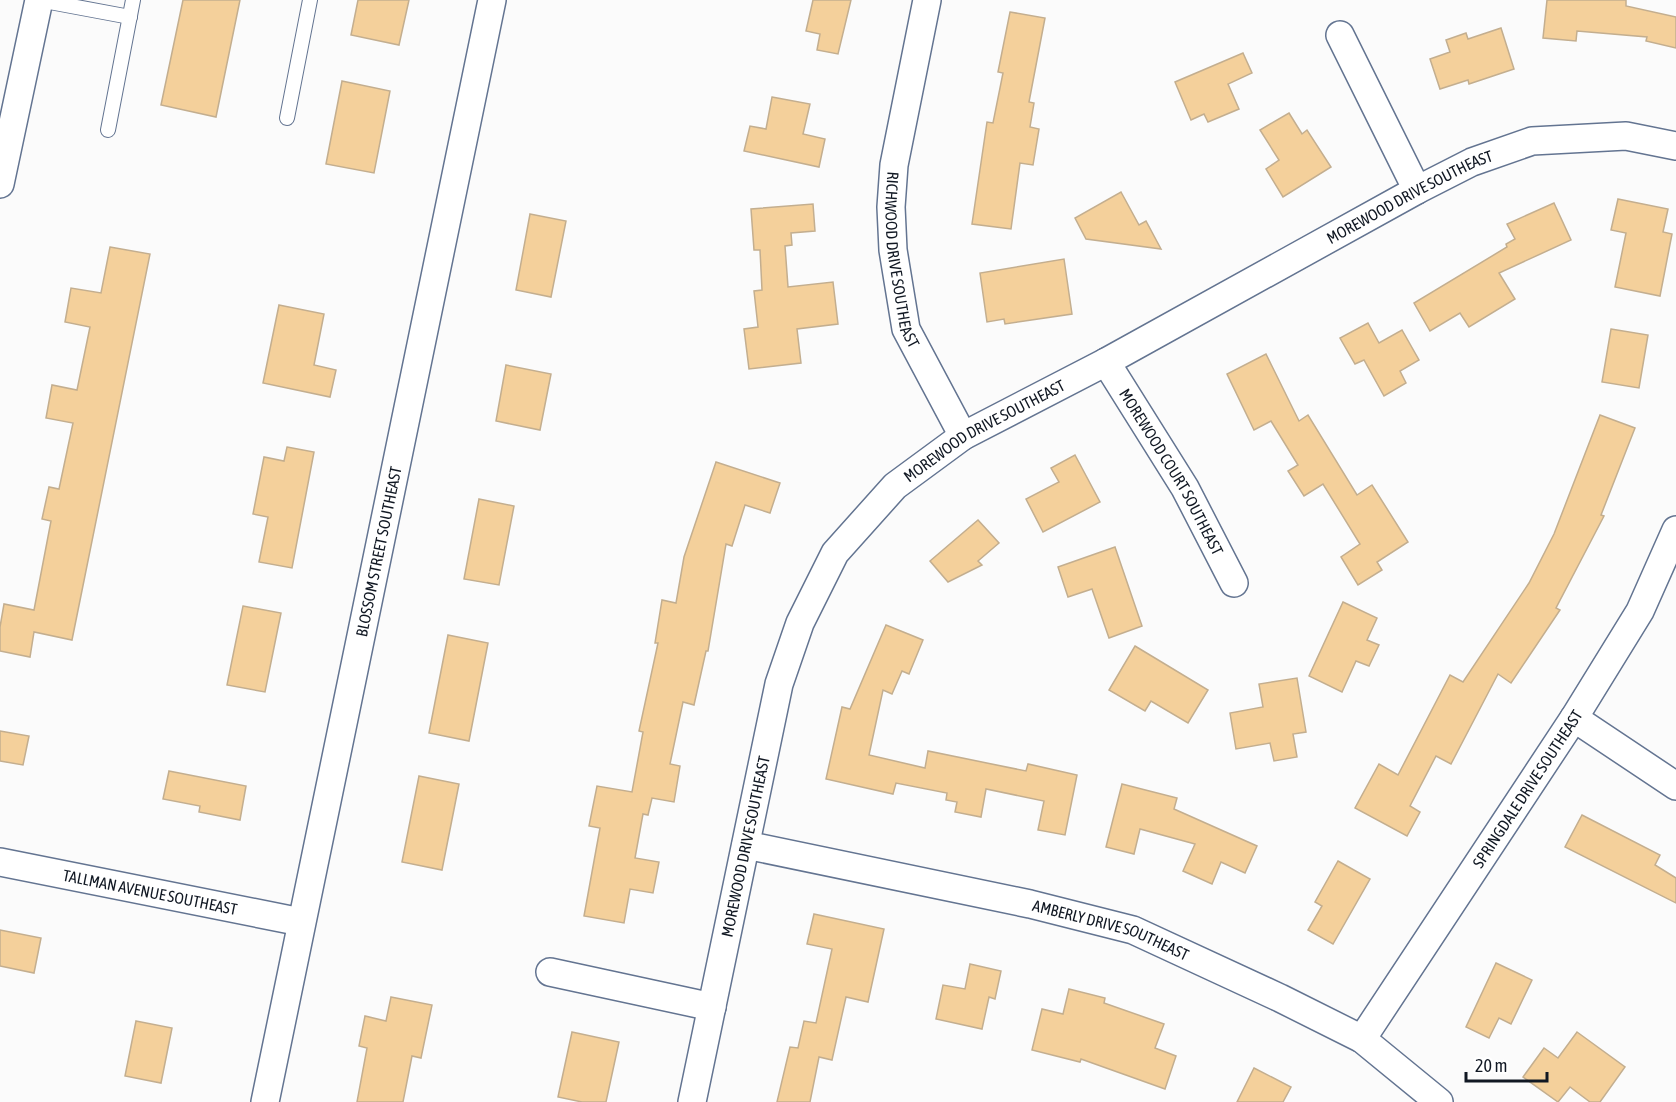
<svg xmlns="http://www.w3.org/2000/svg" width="1676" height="1102" font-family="'Asap Condensed',sans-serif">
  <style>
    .building { fill: #f4d09b; stroke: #c3ae8f; stroke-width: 1.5 }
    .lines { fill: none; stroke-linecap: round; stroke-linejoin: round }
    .lane-casing { stroke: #637491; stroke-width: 16 }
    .street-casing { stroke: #637491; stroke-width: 30 }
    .lane { stroke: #fff; stroke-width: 14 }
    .street { stroke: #fff; stroke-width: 27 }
    .labels { text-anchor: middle; stroke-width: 4.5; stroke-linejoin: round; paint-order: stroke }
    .street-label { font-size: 16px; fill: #111823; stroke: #fff }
  </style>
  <rect width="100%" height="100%" fill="#fbfbfb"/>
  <g class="building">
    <path d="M 183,0 L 240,0 L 216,117 L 161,105 Z"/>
    <path d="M 358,0 L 409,0 L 399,45 L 351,35 Z"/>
    <path d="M 813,0 L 851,0 L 838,54 L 817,50 L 820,34 L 806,31 Z"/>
    <path d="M 1547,0 L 1626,0 L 1626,6 L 1676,17 L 1676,48 L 1646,41 L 1647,37 L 1577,31 L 1576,41 L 1543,38 Z"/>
    <path d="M 1010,12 L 1045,18 L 1029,102 L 1034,103 L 1030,127 L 1039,129 L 1033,165 L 1020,163 L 1011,229 L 972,224 L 987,122 L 993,123 L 1003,73 L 998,72 Z"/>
    <path d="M 1501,28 L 1514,69 L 1469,84 L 1468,80 L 1440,89 L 1430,59 L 1450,52 L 1446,40 L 1466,33 L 1468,39 Z"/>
    <path d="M 1243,53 L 1252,73 L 1228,84 L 1239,109 L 1208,122 L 1204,114 L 1191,120 L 1175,82 Z"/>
    <path d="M 342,81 L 390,91 L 374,173 L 326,164 Z"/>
    <path d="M 772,97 L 810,104 L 803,134 L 825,139 L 819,167 L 744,151 L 750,126 L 766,129 Z"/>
    <path d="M 1289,113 L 1302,134 L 1307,130 L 1331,167 L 1283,197 L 1266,169 L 1279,160 L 1260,130 Z"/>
    <path d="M 1121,192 L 1139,225 L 1146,221 L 1161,249 L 1086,239 L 1075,218 Z"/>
    <path d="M 1618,199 L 1668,209 L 1663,232 L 1672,234 L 1660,296 L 1615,287 L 1626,233 L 1611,230 Z"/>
    <path d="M 1554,203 L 1571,240 L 1499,273 L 1515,299 L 1469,327 L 1460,313 L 1430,331 L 1414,303 L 1507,247 L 1506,244 L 1515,239 L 1507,224 Z"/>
    <path d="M 813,204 L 815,231 L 791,233 L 792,245 L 785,246 L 788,287 L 833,282 L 838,324 L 797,329 L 801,363 L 749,369 L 744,329 L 758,327 L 754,291 L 762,290 L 760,250 L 754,250 L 751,209 Z"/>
    <path d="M 530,214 L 566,221 L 551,297 L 516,290 Z"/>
    <path d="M 110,247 L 150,254 L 72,640 L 34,632 L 30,657 L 0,651 L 0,627 L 4,604 L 34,610 L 51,521 L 42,519 L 49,487 L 59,489 L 73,423 L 46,418 L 52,385 L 77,390 L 90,327 L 65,322 L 71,288 L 101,293 Z"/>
    <path d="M 1064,259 L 1072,314 L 1005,324 L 1004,319 L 987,322 L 980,273 Z"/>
    <path d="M 279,305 L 324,314 L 314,365 L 336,370 L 330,397 L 263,383 Z"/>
    <path d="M 1368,323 L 1379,343 L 1402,330 L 1419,360 L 1400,371 L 1406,383 L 1384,396 L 1364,360 L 1355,364 L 1340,338 Z"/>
    <path d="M 1611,329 L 1648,335 L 1639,388 L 1602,382 Z"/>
    <path d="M 1266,354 L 1299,421 L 1308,415 L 1357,495 L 1372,485 L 1408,542 L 1377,562 L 1382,570 L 1358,585 L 1341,557 L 1360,544 L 1323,484 L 1304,496 L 1288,471 L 1298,465 L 1271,421 L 1254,430 L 1227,374 Z"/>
    <path d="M 506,365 L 551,374 L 540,430 L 496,421 Z"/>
    <path d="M 1600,415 L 1635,428 L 1601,515 L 1604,516 L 1556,608 L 1560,610 L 1511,683 L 1498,674 L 1451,764 L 1436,756 L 1410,806 L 1420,812 L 1407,836 L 1355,808 L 1379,764 L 1398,775 L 1450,675 L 1463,682 L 1529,583 L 1554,534 Z"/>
    <path d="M 287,447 L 314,452 L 292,568 L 259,562 L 268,517 L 253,514 L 264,457 L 284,461 Z"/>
    <path d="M 1075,455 L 1100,502 L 1043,532 L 1026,499 L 1059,482 L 1051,468 Z"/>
    <path d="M 716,462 L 780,483 L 770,513 L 745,505 L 732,546 L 726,544 L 708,651 L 706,651 L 694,705 L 683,702 L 670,764 L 680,766 L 674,802 L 652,798 L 648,815 L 643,814 L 635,858 L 659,862 L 653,893 L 630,889 L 624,923 L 584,916 L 600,828 L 589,826 L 597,786 L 632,792 L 643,732 L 639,731 L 658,643 L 655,643 L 662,600 L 676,603 L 684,557 Z"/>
    <path d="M 479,499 L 514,506 L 499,585 L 464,579 Z"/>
    <path d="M 978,520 L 999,543 L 978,561 L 982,565 L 948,582 L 930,561 Z"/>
    <path d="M 1115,547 L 1142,626 L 1109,638 L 1092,589 L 1068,597 L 1058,567 Z"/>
    <path d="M 1343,602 L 1377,618 L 1367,640 L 1379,645 L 1369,666 L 1356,661 L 1342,692 L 1309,676 Z"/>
    <path d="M 243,606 L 281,613 L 265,692 L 227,685 Z"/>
    <path d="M 886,625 L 923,640 L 909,674 L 902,671 L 892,694 L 883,690 L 869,755 L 925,768 L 928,751 L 1026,771 L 1028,764 L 1077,775 L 1065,835 L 1038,830 L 1044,801 L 986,789 L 981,817 L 955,812 L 957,802 L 946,800 L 947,793 L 896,783 L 893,794 L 826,779 L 842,707 L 850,709 Z"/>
    <path d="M 448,635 L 488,643 L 469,741 L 429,733 Z"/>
    <path d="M 1135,646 L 1208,690 L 1188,723 L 1151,701 L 1145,711 L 1109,690 Z"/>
    <path d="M 1297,678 L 1306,732 L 1293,734 L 1297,757 L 1274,761 L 1270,743 L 1236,749 L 1230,713 L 1263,707 L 1259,684 Z"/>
    <path d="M 0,731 L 29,736 L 23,765 L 0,761 Z"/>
    <path d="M 169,771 L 246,786 L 240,820 L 199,812 L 200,806 L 163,799 Z"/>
    <path d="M 419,776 L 459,784 L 442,870 L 402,862 Z"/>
    <path d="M 1122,784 L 1177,798 L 1174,809 L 1257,846 L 1245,873 L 1221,862 L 1212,884 L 1183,871 L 1195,844 L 1140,829 L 1134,854 L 1106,847 Z"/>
    <path d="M 1582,815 L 1660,855 L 1655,865 L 1676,878 L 1676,903 L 1565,847 Z"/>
    <path d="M 1338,861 L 1370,879 L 1333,944 L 1308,930 L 1322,906 L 1315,902 Z"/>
    <path d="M 814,914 L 884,929 L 868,1002 L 846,997 L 832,1060 L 819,1057 L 810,1102 L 777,1102 L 790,1047 L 798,1048 L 804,1021 L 816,1023 L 832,949 L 807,944 Z"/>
    <path d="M 0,930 L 41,938 L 34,973 L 0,966 Z"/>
    <path d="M 1496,963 L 1532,980 L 1511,1024 L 1499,1018 L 1489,1038 L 1466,1027 Z"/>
    <path d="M 970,964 L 1001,971 L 995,999 L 989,997 L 982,1029 L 936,1019 L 943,985 L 965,989 Z"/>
    <path d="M 1069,989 L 1105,998 L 1104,1003 L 1164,1024 L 1155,1048 L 1176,1056 L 1165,1089 L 1081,1059 L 1080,1062 L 1032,1050 L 1042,1009 L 1063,1014 Z"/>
    <path d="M 391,997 L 432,1005 L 421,1058 L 412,1056 L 403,1102 L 357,1102 L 367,1048 L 359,1046 L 365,1016 L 386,1021 Z"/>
    <path d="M 136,1021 L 172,1028 L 161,1083 L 125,1076 Z"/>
    <path d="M 572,1032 L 619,1042 L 606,1102 L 582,1102 L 558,1097 Z"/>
    <path d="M 1577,1032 L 1625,1067 L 1600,1102 L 1590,1102 L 1570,1087 L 1558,1102 L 1523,1077 L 1544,1048 L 1558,1058 Z"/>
    <path d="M 1254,1068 L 1291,1087 L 1283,1102 L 1237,1102 Z"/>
  </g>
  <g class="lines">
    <g class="lane-casing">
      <g id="lane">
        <path d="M 39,0 L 130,17"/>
        <path d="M 287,118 L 310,0"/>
        <path d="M 108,130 L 133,0"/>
      </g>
    </g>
    <g class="street-casing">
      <g id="street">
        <path id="s1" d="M 927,0 L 894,165 L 891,207 L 893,250 L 906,329 L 963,436"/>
        <path d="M 1340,35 L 1417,190"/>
        <path d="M 0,184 L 39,0"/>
        <path id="s2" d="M 1106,362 L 1185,488 L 1234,583"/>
        <path d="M 1574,718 L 1676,786"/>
        <path id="s3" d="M 746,845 L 1030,904 L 1133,930 L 1280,998 L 1362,1039 L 1439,1102"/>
        <path id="s4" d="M 0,862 L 301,922"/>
        <path d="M 550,972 L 712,1007"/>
        <path id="s5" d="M 1362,1039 L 1574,718 L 1640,611 L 1676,530"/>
        <path id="s6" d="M 265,1102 L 492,0"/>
        <path id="s7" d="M 692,1102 L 779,684 L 800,623 L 835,553 L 895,486 L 963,436 L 1106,362 L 1417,190 L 1472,162 L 1532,141 L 1626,136 L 1676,146"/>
      </g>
    </g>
    <use href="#lane" class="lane"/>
    <use href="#street" class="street"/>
  </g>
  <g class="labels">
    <g class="street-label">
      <text dy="6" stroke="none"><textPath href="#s7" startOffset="1251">MOREWOOD DRIVE SOUTHEAST</textPath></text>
      <text dy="6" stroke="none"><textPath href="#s1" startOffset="264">RICHWOOD DRIVE SOUTHEAST</textPath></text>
      <text dy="6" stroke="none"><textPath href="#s7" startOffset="765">MOREWOOD DRIVE SOUTHEAST</textPath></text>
      <text dy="6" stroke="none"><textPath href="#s2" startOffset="128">MOREWOOD COURT SOUTHEAST</textPath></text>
      <text dy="6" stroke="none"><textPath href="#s6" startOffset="562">BLOSSOM STREET SOUTHEAST</textPath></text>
      <text dy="6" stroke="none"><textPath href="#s5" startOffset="300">SPRINGDALE DRIVE SOUTHEAST</textPath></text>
      <text dy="6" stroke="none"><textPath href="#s7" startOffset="261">MOREWOOD DRIVE SOUTHEAST</textPath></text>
      <text dy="6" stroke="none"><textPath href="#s4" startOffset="153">TALLMAN AVENUE SOUTHEAST</textPath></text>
      <text dy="6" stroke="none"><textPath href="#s3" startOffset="375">AMBERLY DRIVE SOUTHEAST</textPath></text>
    </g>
  </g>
  <path d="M1466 1072v9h81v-9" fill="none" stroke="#111823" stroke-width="3"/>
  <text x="1475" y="1072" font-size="18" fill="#111823" stroke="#ffffff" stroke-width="4.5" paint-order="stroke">20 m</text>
</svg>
